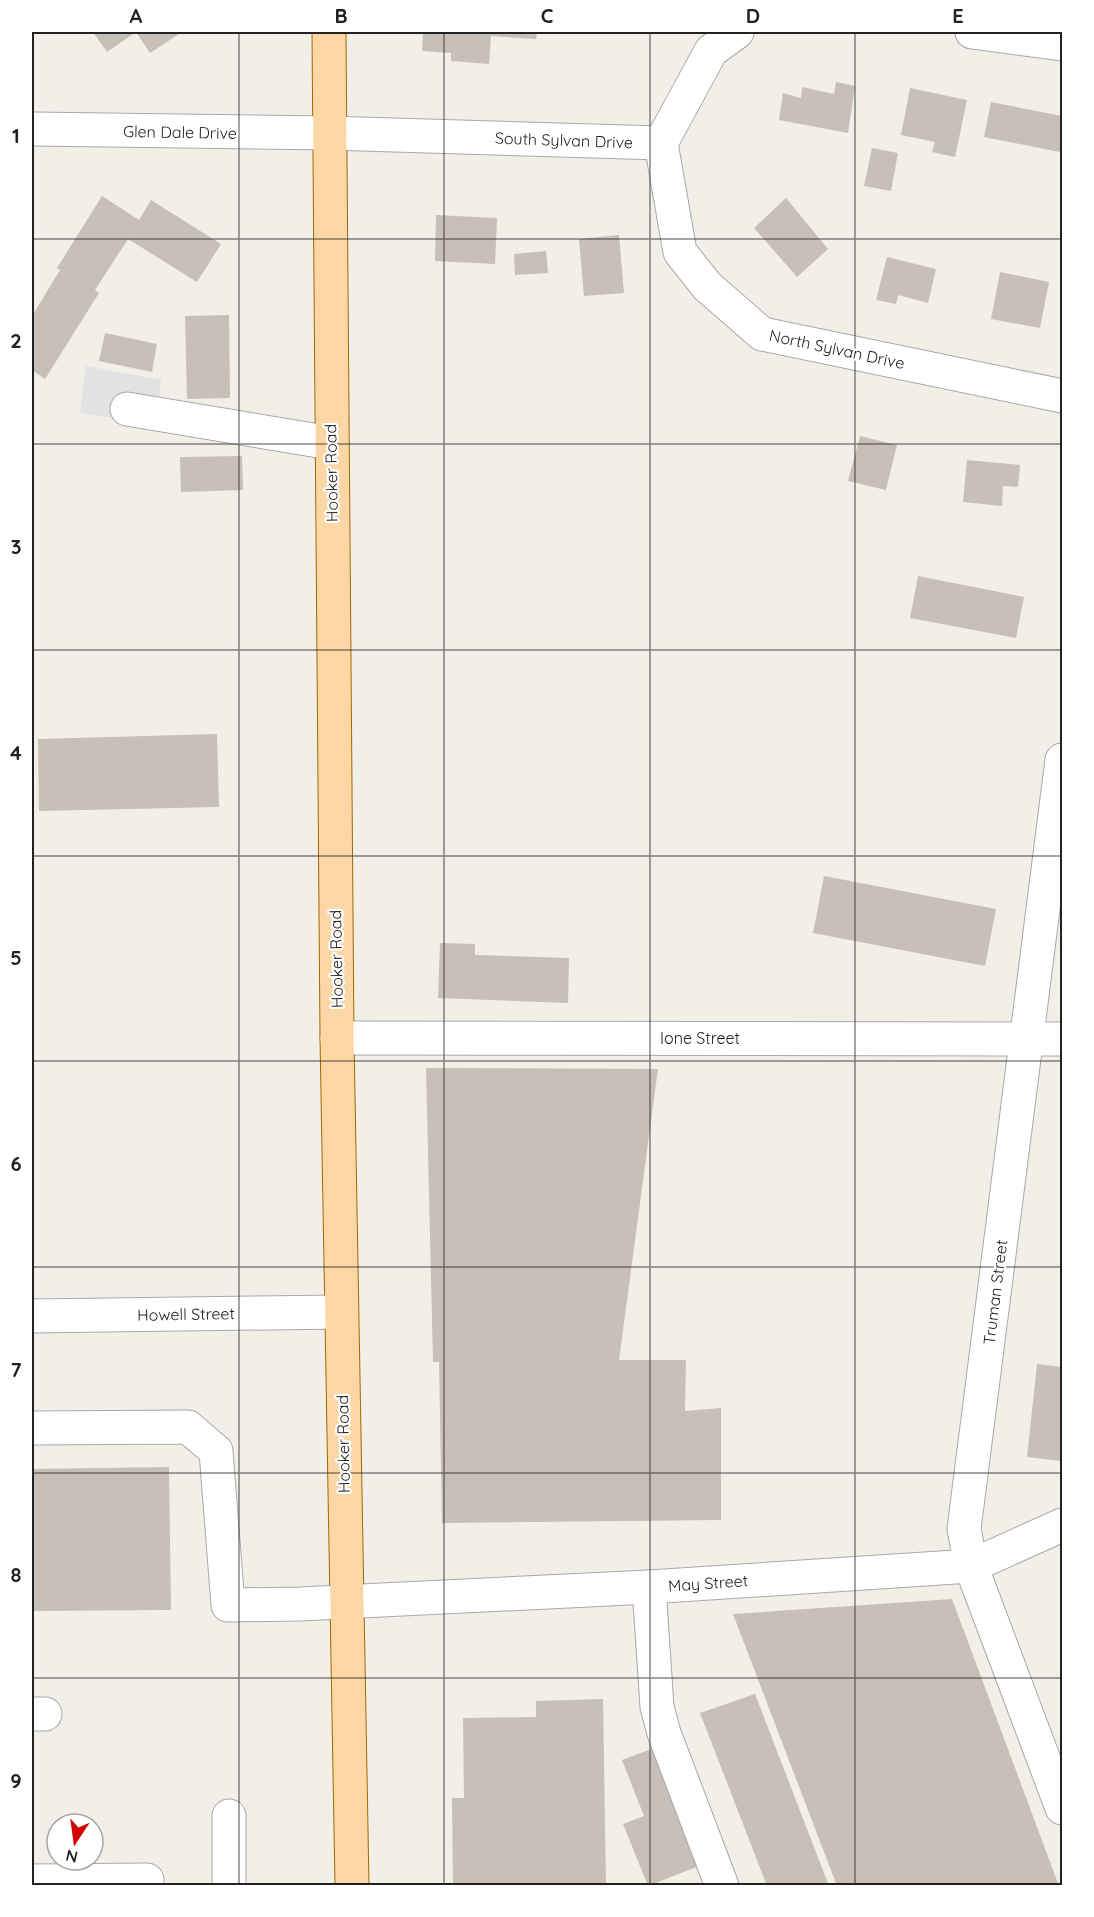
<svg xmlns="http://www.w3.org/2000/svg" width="1094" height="1917" font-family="Quicksand,sans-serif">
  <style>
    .parking { fill: #e2e2e2 }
    .building { fill: #c7bfb8 }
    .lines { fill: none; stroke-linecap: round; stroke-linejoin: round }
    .minor-casing { stroke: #a9a9a9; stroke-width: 35 }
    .major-casing { stroke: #a06b00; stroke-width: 35 }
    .minor { stroke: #fff; stroke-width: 33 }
    .major { stroke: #fcd6a4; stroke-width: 33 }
    .grid { fill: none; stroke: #222; stroke-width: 1.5; stroke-opacity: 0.55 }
    .labels { text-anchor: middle; stroke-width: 4.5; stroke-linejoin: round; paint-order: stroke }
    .street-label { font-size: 16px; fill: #222; stroke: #fff }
    .neatline { fill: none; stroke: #222; stroke-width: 2 }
    .grid-label { font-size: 20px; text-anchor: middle; font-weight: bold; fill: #222 }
  </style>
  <rect width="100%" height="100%" fill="#f2efe9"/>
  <path class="parking" d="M 86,366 L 161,380 L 156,424 L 80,413 Z"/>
  <g class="building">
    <path d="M 93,32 L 182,32 L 150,53 L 136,32 L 107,52 Z"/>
    <path d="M 423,32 L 537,32 L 536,39 L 491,36 L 489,64 L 451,61 L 451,53 L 422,51 Z"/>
    <path d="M 836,82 L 855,86 L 848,133 L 779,120 L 783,93 L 801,98 L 802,87 L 834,94 Z"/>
    <path d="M 910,88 L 967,100 L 955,157 L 932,152 L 935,142 L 901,135 Z"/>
    <path d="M 991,102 L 1062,116 L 1062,141 L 1060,152 L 984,137 Z"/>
    <path d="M 872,148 L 898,153 L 891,191 L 864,186 Z"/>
    <path d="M 102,196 L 139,220 L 151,200 L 221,244 L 197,282 L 128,239 L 95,290 L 99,293 L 45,379 L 32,370 L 32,316 L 60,270 L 57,268 Z"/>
    <path d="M 786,198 L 828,249 L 797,277 L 754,228 Z"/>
    <path d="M 436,215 L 497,218 L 495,264 L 435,261 Z"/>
    <path d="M 619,235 L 624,293 L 584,296 L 579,239 Z"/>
    <path d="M 546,251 L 548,273 L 515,275 L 514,254 Z"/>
    <path d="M 887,257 L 936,269 L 928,303 L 898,295 L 896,304 L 876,300 Z"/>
    <path d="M 1000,272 L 1049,282 L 1040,328 L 991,319 Z"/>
    <path d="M 229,315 L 230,398 L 187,399 L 185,316 Z"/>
    <path d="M 105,333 L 157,344 L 152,372 L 99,361 Z"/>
    <path d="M 860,436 L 897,445 L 886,490 L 848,481 Z"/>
    <path d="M 242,456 L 243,490 L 181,492 L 180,457 Z"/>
    <path d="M 967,460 L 1020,465 L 1018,487 L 1003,486 L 1002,506 L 963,502 Z"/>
    <path d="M 918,576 L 1024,597 L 1016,638 L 910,618 Z"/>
    <path d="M 217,734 L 219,807 L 39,811 L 38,739 Z"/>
    <path d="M 824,876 L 996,909 L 985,966 L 813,933 Z"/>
    <path d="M 440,943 L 475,944 L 475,955 L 569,958 L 568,1003 L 438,998 Z"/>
    <path d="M 426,1068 L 658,1069 L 619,1360 L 686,1360 L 685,1411 L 721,1408 L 721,1520 L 442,1523 L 439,1362 L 433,1362 Z"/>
    <path d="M 1037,1364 L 1062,1367 L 1062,1461 L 1027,1457 Z"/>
    <path d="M 169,1467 L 171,1610 L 32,1611 L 32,1469 Z"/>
    <path d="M 952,1599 L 1059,1886 L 837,1886 L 733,1614 Z"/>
    <path d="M 755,1694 L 829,1886 L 767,1886 L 700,1713 Z"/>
    <path d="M 603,1699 L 606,1886 L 453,1886 L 452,1798 L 464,1798 L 463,1718 L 536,1717 L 536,1701 Z"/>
    <path d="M 657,1747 L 704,1864 L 648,1886 L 623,1824 L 644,1816 L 622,1760 Z"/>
  </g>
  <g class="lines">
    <g class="minor-casing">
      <g id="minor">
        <path d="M 972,32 L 1062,44"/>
        <path d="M 32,129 L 328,133 L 661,143"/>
        <path d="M 661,143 L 680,252 L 707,286 L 762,334 L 1062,396"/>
        <path d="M 661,143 L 711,51 L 737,32"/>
        <path d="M 127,409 L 331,443"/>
        <path d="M 1062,760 L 964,1529 L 971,1566 L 1062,1808"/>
        <path d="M 337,1038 L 1062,1039"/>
        <path d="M 32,1316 L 341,1312"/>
        <path d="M 32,1428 L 188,1427 L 216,1451 L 228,1605 L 300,1604 L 649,1587 L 971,1566 L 1062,1525"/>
        <path d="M 649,1587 L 657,1707 L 664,1733 L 722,1886"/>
        <path d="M 32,1714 L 45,1714"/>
        <path d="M 32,1881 L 147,1880 L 147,1886"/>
        <path d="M 229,1886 L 229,1816"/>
      </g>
    </g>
    <g class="major-casing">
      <path id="major" d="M 329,32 L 337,1038 L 352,1886"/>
    </g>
    <use href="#minor" class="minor"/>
    <use href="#major" class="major"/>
  </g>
  <path class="grid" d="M 239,32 L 239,1886M 444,32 L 444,1886M 650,32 L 650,1886M 855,32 L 855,1886M 32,239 L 1062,239M 32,444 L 1062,444M 32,650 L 1062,650M 32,856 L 1062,856M 32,1061 L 1062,1061M 32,1267 L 1062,1267M 32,1473 L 1062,1473M 32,1678 L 1062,1678"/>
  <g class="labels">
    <g class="street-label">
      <text transform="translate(180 132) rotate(1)" y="6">Glen Dale Drive</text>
      <text transform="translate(564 140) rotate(2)" y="6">South Sylvan Drive</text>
      <text transform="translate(837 349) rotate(12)" y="6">North Sylvan Drive</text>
      <text transform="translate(331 473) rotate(-91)" y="6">Hooker Road</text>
      <text transform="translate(336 959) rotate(-91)" y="6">Hooker Road</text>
      <text x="700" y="1044">Ione Street</text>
      <text transform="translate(995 1292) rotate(-83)" y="6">Truman Street</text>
      <text transform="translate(186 1314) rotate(-1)" y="6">Howell Street</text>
      <text transform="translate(343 1444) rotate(-91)" y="6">Hooker Road</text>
      <text transform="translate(708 1583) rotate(-4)" y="6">May Street</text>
    </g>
  </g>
  <rect width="1094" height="1917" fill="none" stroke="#ffffff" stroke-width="66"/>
  <g transform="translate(75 1842) rotate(193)"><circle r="28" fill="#ffffff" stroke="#a7a7a7" stroke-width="1.5"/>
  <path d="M0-4.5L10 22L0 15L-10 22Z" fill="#d40000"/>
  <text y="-9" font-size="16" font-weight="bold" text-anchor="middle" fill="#222222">N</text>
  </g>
  <rect x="33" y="33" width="1028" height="1851" class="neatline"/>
  <g class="grid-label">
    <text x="136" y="23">A</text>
    <text x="341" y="23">B</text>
    <text x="547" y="23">C</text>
    <text x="753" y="23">D</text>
    <text x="958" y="23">E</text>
    <text x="16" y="143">1</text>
    <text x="16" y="348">2</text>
    <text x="16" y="554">3</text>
    <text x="16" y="760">4</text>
    <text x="16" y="965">5</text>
    <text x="16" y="1171">6</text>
    <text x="16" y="1377">7</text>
    <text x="16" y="1582">8</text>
    <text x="16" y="1788">9</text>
  </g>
</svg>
